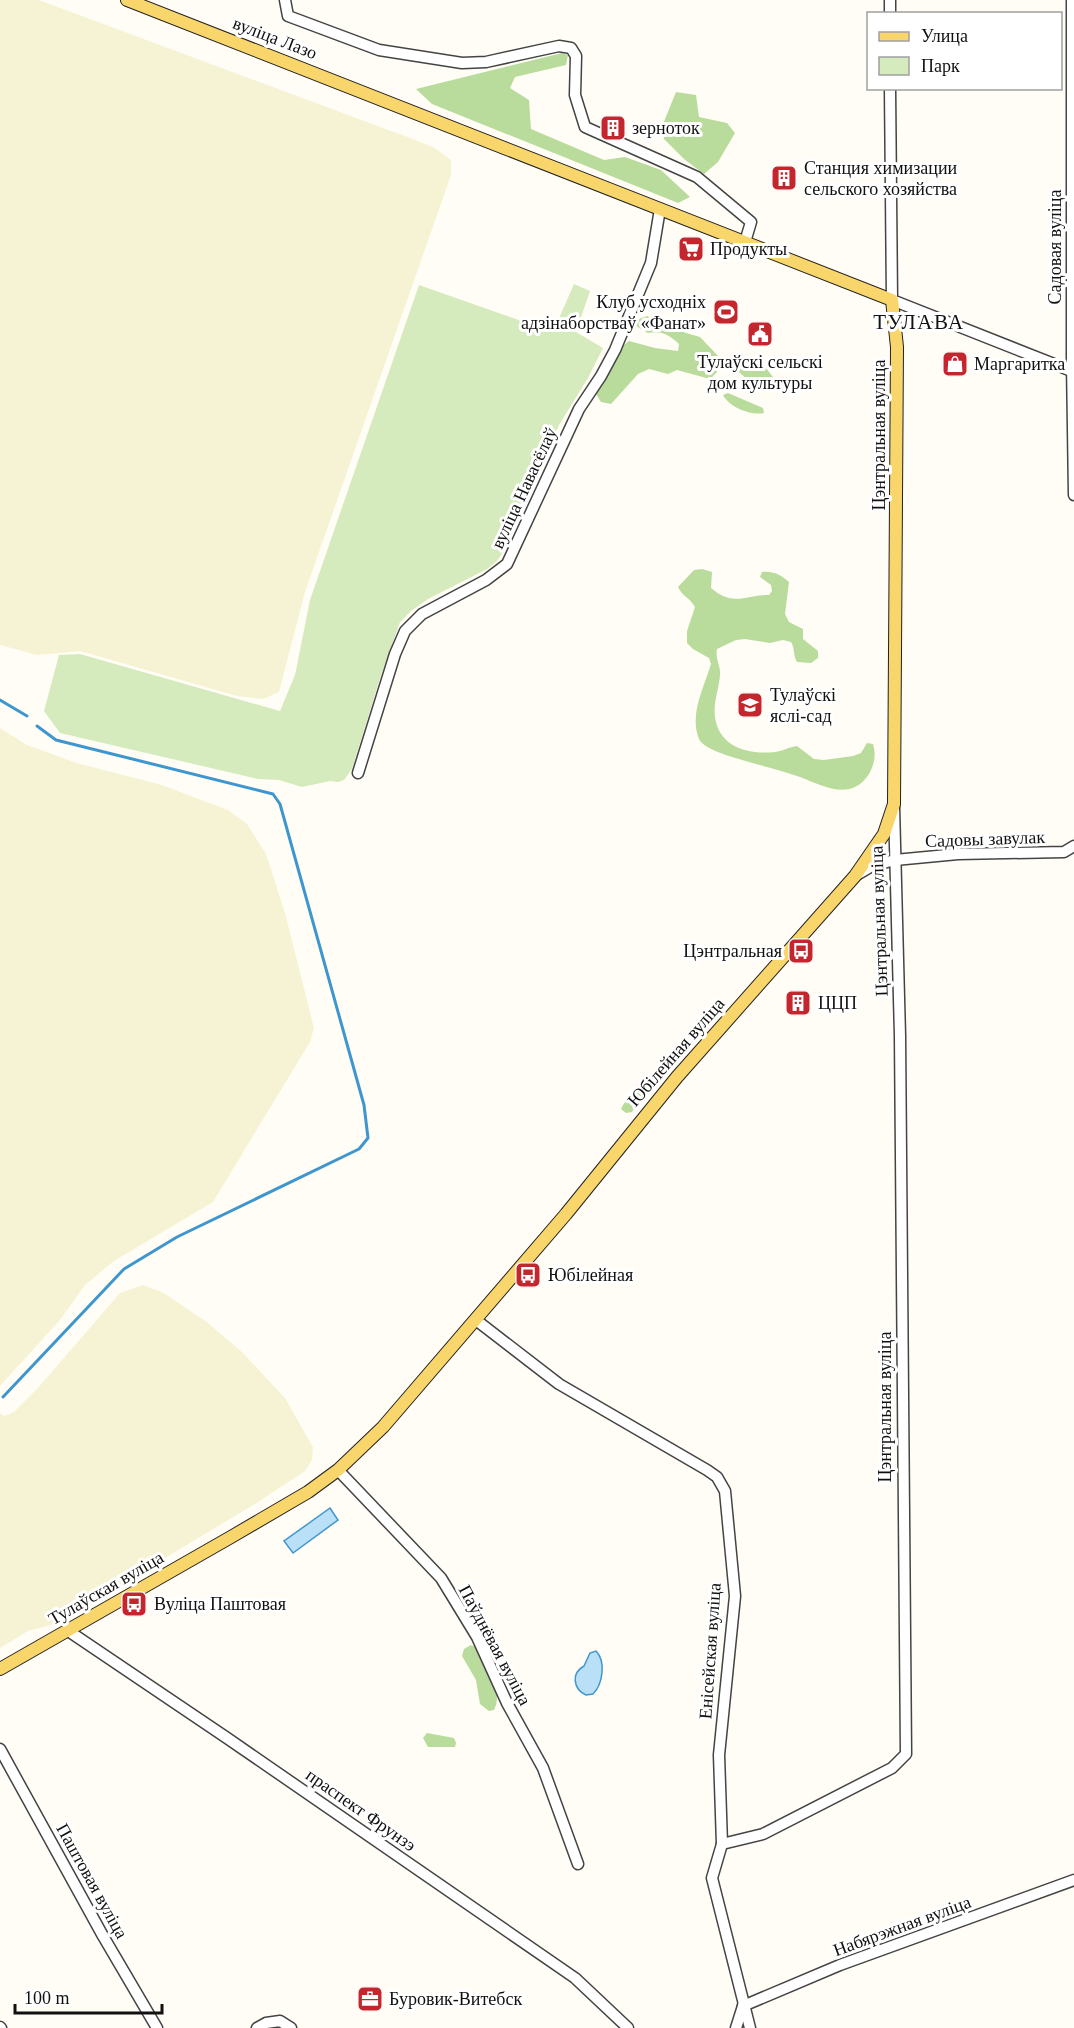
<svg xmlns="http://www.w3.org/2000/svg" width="1074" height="2028" font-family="'Times New Roman',serif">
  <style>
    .farmland { fill: #f6f3d4 }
    .green { fill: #d5ebbd }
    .forest { fill: #b9dc9c }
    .water { fill: #b9e0f7; stroke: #3f96cf; stroke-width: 1.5 }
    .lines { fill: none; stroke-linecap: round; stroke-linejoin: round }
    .stream { stroke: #3f96cf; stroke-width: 3 }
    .minor-casing { stroke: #444; stroke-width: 13 }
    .major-casing { stroke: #222; stroke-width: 14 }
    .minor { stroke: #fff; stroke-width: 10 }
    .major { stroke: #f9d66b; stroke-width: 12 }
    .labels { text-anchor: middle; stroke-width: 6; stroke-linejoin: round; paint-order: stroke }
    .street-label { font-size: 18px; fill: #111; stroke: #fff }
    .poi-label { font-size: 18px; fill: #111; stroke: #fff; text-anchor: start }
    .quarter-label { font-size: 21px; letter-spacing: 1.5px; fill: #111; stroke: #fff }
  </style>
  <rect width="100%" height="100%" fill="#fffdf5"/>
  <g class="farmland">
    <path d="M 0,0 L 39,0 L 413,139 L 435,148 L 451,160 L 451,175 L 305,592 L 279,692 L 263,699 L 237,696 L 80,651 L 37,655 L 0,645 Z"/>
    <path d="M 0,728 L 27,745 L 77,763 L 162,785 L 228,810 L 247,824 L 266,854 L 285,913 L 314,1028 L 310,1042 L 213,1202 L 114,1261 L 85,1285 L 60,1320 L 0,1386 Z"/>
    <path d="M 143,1285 L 164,1293 L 208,1323 L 243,1353 L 285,1398 L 313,1447 L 312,1460 L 305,1471 L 255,1504 L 55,1624 L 28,1631 L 0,1648 L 0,1413 L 4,1416 L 14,1412 L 37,1389 L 120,1293 Z"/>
  </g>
  <path class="green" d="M 574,284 L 590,291 L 576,332 L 603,348 L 588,378 L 559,425 L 505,549 L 497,561 L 487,569 L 428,599 L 411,611 L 400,622 L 381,675 L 352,769 L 344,780 L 338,782 L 330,781 L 302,787 L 279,780 L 258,779 L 60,733 L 44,711 L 59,655 L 80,654 L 280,711 L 295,675 L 310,600 L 419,285 L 553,332 Z"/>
  <g class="forest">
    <path d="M 562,53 L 568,55 L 566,65 L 515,77 L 510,88 L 529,100 L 531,129 L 604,160 L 625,157 L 661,170 L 690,197 L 678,203 L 432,104 L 416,89 Z"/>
    <path d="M 676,92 L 696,95 L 699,117 L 727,123 L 735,133 L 718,162 L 704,174 L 684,159 L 664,139 L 663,124 Z"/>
    <path d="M 647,316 L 686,333 L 700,337 L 719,357 L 717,372 L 710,379 L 677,370 L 668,374 L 649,369 L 638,374 L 611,404 L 601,402 L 596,394 L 620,348 L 629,341 L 655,348 L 678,351 L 679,344 C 670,335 661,330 648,333 L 636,326 L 639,319 Z"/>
    <path d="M 733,354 L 766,368 L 773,377 L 769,386 C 752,388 742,373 729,364 L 728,357 Z"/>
    <path d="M 728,393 L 763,408 L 764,413 C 751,416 729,407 723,395 Z"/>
    <path d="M 702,569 L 712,572 L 711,588 C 733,607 743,595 769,595 L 772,591 L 771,585 L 760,577 L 762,572 C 774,571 781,575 789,582 L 785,614 L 789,622 L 803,629 L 803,639 L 818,651 L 818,658 L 811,663 L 797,662 C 793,655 795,649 791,642 L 783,640 L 770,643 L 745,639 L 736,640 L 717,649 C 715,659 721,666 720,675 C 719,689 713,703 715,717 C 719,747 748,755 775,752 C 783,751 789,747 797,746 L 814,759 L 824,760 L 853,756 L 861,753 L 867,743 L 873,744 C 876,755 875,763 869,774 C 851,802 823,786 800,777 C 786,772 770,768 756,764 C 743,760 704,751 699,739 C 689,715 704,687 711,664 L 709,658 L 693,649 L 687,643 L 687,631 L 695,607 C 690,598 682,596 678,587 L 694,570 Z"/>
    <path d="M 647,1078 L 651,1081 L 650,1084 L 632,1112 L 626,1113 L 621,1109 L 623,1105 L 642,1079 Z"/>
    <path d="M 471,1645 L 480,1649 C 487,1666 504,1692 494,1710 L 489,1711 L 480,1704 L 476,1680 L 462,1656 L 464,1649 Z"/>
    <path d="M 427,1733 L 454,1738 L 456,1743 L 455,1747 L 428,1747 L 423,1738 Z"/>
  </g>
  <g class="water">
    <path d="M 330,1508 L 338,1520 L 293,1553 L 284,1541 Z"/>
    <path d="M 596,1651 C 606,1661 603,1684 593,1694 L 586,1695 C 573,1689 571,1673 584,1666 L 590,1653 Z"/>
  </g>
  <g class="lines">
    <g class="stream">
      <path d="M 0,700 L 27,716"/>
      <path d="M 3,1397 L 124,1269 L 177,1237 L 359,1149 L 368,1138 L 364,1105 L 280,804 L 273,794 L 56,740 L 37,726"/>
    </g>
    <g class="minor-casing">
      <g id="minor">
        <path d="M 285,0 L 288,16 L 379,50 L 462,63 L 486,62 L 559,46 L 571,48 L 576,56 L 575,95 L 585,127 L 697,177 L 751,222 L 745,242"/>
        <path d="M 1072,0 L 1072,363 L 1074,495"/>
        <path d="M 890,14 L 890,0"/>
        <path d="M 890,88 L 892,300 L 1074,372"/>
        <path d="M 358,773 L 395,654 L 405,631 L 422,614 L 486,580 L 507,564 L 579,409 L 601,376 L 615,350 L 651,263 L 660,209"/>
        <path d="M 855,876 L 872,866 L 895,860 L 958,854 L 1064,852 L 1074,846"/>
        <path d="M 476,1320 L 559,1384 L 707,1470 L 717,1477 L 725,1491 L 735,1596 L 719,1755 L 722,1844 L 712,1878 L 750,2028"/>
        <path d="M 338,1470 L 441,1578 L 477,1637 L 507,1703 L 543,1768 L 578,1864"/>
        <path d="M 67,1630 L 227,1738 L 575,1978 L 628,2028"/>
        <path d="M 0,1749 L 103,1936 L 157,2028"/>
        <path d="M 722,1844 L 763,1834 L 892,1768 L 906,1754 L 900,1036 L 894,807"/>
        <path d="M 743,2006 L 840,1965 L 1074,1880"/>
        <path d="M 0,2027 L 1,2028"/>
        <path d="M 257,2028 L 266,2023 L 280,2021 L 291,2028"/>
        <path d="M 736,2028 L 743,2006"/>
      </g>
    </g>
    <g class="major-casing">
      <path id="major" d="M 0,1669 L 231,1537 L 308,1492 L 338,1470 L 383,1427 L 566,1214 L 677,1077 L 855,876 L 884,834 L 894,804 L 897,347 L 892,300 L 127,0"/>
    </g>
    <use href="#minor" class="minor"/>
    <use href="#major" class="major"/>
  </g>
  <defs>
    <g id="building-square" transform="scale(1.35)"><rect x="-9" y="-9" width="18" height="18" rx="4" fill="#c4262e" stroke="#fff"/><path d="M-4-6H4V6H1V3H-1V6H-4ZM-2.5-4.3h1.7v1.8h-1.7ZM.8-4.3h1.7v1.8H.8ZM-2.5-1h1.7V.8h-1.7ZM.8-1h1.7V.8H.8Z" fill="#fff"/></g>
    <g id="supermarket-square" transform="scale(1.35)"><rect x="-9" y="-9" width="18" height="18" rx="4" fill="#c4262e" stroke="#fff"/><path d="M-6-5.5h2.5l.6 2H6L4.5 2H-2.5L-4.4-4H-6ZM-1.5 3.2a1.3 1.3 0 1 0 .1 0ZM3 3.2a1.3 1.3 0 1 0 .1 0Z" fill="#fff"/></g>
    <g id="stadium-square" transform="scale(1.35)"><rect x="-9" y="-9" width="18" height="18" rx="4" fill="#c4262e" stroke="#fff"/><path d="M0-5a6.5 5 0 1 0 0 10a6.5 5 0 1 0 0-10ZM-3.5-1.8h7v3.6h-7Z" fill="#fff"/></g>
    <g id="civic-square" transform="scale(1.35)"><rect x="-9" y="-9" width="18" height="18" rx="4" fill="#c4262e" stroke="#fff"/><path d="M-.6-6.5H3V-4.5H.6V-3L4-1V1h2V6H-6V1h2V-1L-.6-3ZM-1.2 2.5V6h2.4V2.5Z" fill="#fff"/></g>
    <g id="shop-square" transform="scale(1.35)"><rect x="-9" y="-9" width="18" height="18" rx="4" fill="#c4262e" stroke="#fff"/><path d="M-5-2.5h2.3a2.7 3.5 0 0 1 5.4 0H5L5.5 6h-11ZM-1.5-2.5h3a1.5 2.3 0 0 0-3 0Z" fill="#fff"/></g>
    <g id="school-square" transform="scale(1.35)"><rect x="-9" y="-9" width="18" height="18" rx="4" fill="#c4262e" stroke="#fff"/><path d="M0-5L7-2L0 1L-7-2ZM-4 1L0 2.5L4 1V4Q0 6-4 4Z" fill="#fff"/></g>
    <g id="bus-square" transform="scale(1.35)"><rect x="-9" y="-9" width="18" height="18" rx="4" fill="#c4262e" stroke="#fff"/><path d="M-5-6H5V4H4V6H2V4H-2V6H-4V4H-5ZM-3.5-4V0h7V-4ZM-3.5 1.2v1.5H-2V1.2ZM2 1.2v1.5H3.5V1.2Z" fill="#fff"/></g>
    <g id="office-square" transform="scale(1.35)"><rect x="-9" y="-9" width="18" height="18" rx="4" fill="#c4262e" stroke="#fff"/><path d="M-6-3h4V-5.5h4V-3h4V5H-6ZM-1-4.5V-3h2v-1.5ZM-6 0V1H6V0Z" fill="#fff"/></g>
  </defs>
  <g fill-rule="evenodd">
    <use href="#building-square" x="613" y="128"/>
    <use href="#building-square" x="784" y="178"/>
    <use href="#supermarket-square" x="691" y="249"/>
    <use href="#stadium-square" x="726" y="312"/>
    <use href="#civic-square" x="760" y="334"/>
    <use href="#shop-square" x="955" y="364"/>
    <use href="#school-square" x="750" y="705"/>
    <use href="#bus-square" x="801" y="951"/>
    <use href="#building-square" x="798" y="1003"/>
    <use href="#bus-square" x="528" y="1275"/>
    <use href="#bus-square" x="134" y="1604"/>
    <use href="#office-square" x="370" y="1999"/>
  </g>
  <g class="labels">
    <g class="street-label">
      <text transform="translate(275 38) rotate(21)" y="6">вуліца Лазо</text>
      <text transform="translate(1055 247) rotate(-90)" y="6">Садовая вуліца</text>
      <text transform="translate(879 435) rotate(-90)" y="6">Цэнтральная вуліца</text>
      <text transform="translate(524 488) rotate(-65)" y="6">вуліца Навасёлаў</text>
      <text transform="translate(985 839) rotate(-2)" y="6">Садовы завулак</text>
      <text transform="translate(879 921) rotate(-92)" y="6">Цэнтральная вуліца</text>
      <text transform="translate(676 1052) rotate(-49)" y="6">Юбілейная вуліца</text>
      <text transform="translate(885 1407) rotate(-90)" y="6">Цэнтральная вуліца</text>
      <text transform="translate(106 1588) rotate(-30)" y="6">Тулаўская вуліца</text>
      <text transform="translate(495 1645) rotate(62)" y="6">Паўднёвая вуліца</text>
      <text transform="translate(710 1651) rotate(-86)" y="6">Енісейская вуліца</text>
      <text transform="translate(361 1810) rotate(35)" y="6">праспект Фрунзэ</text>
      <text transform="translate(92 1881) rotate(61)" y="6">Паштовая вуліца</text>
      <text transform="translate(902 1926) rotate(-20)" y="6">Набярэжная вуліца</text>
    </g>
    <g class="poi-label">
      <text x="632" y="134">зерноток</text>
      <text x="804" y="174">Станция химизации<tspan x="804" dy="21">сельского хозяйства</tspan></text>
      <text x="710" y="255">Продукты</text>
      <text x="706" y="308" text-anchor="end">Клуб усходніх<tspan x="706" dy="21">адзінаборстваў «Фанат»</tspan></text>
      <text x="760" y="368" text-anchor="middle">Тулаўскі сельскі<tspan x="760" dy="21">дом культуры</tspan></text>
      <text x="974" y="370">Маргаритка</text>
      <text x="770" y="701">Тулаўскі<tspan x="770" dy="21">яслі-сад</tspan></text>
      <text x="782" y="957" text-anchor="end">Цэнтральная</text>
      <text x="818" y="1009">ЦЦП</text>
      <text x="548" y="1281">Юбілейная</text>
      <text x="154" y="1610">Вуліца Паштовая</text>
      <text x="389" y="2005">Буровик-Витебск</text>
    </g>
    <g class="quarter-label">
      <text x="919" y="329">ТУЛАВА</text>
    </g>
  </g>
  <rect x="867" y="12" width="195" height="78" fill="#ffffff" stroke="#a0a0a0" stroke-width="1.5"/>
  <rect x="879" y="32" width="30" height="9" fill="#f9d66b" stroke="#a0a0a0" stroke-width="1.5"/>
  <text x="921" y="42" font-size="18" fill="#111111">Улица</text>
  <rect x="879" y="57" width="30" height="18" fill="#d5ebbd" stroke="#a0a0a0" stroke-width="1.5"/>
  <text x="921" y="72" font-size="18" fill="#111111">Парк</text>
  <path d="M15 2004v9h147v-9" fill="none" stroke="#111111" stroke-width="3"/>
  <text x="24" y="2004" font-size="18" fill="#111111" stroke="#ffffff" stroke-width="4.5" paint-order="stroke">100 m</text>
</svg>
